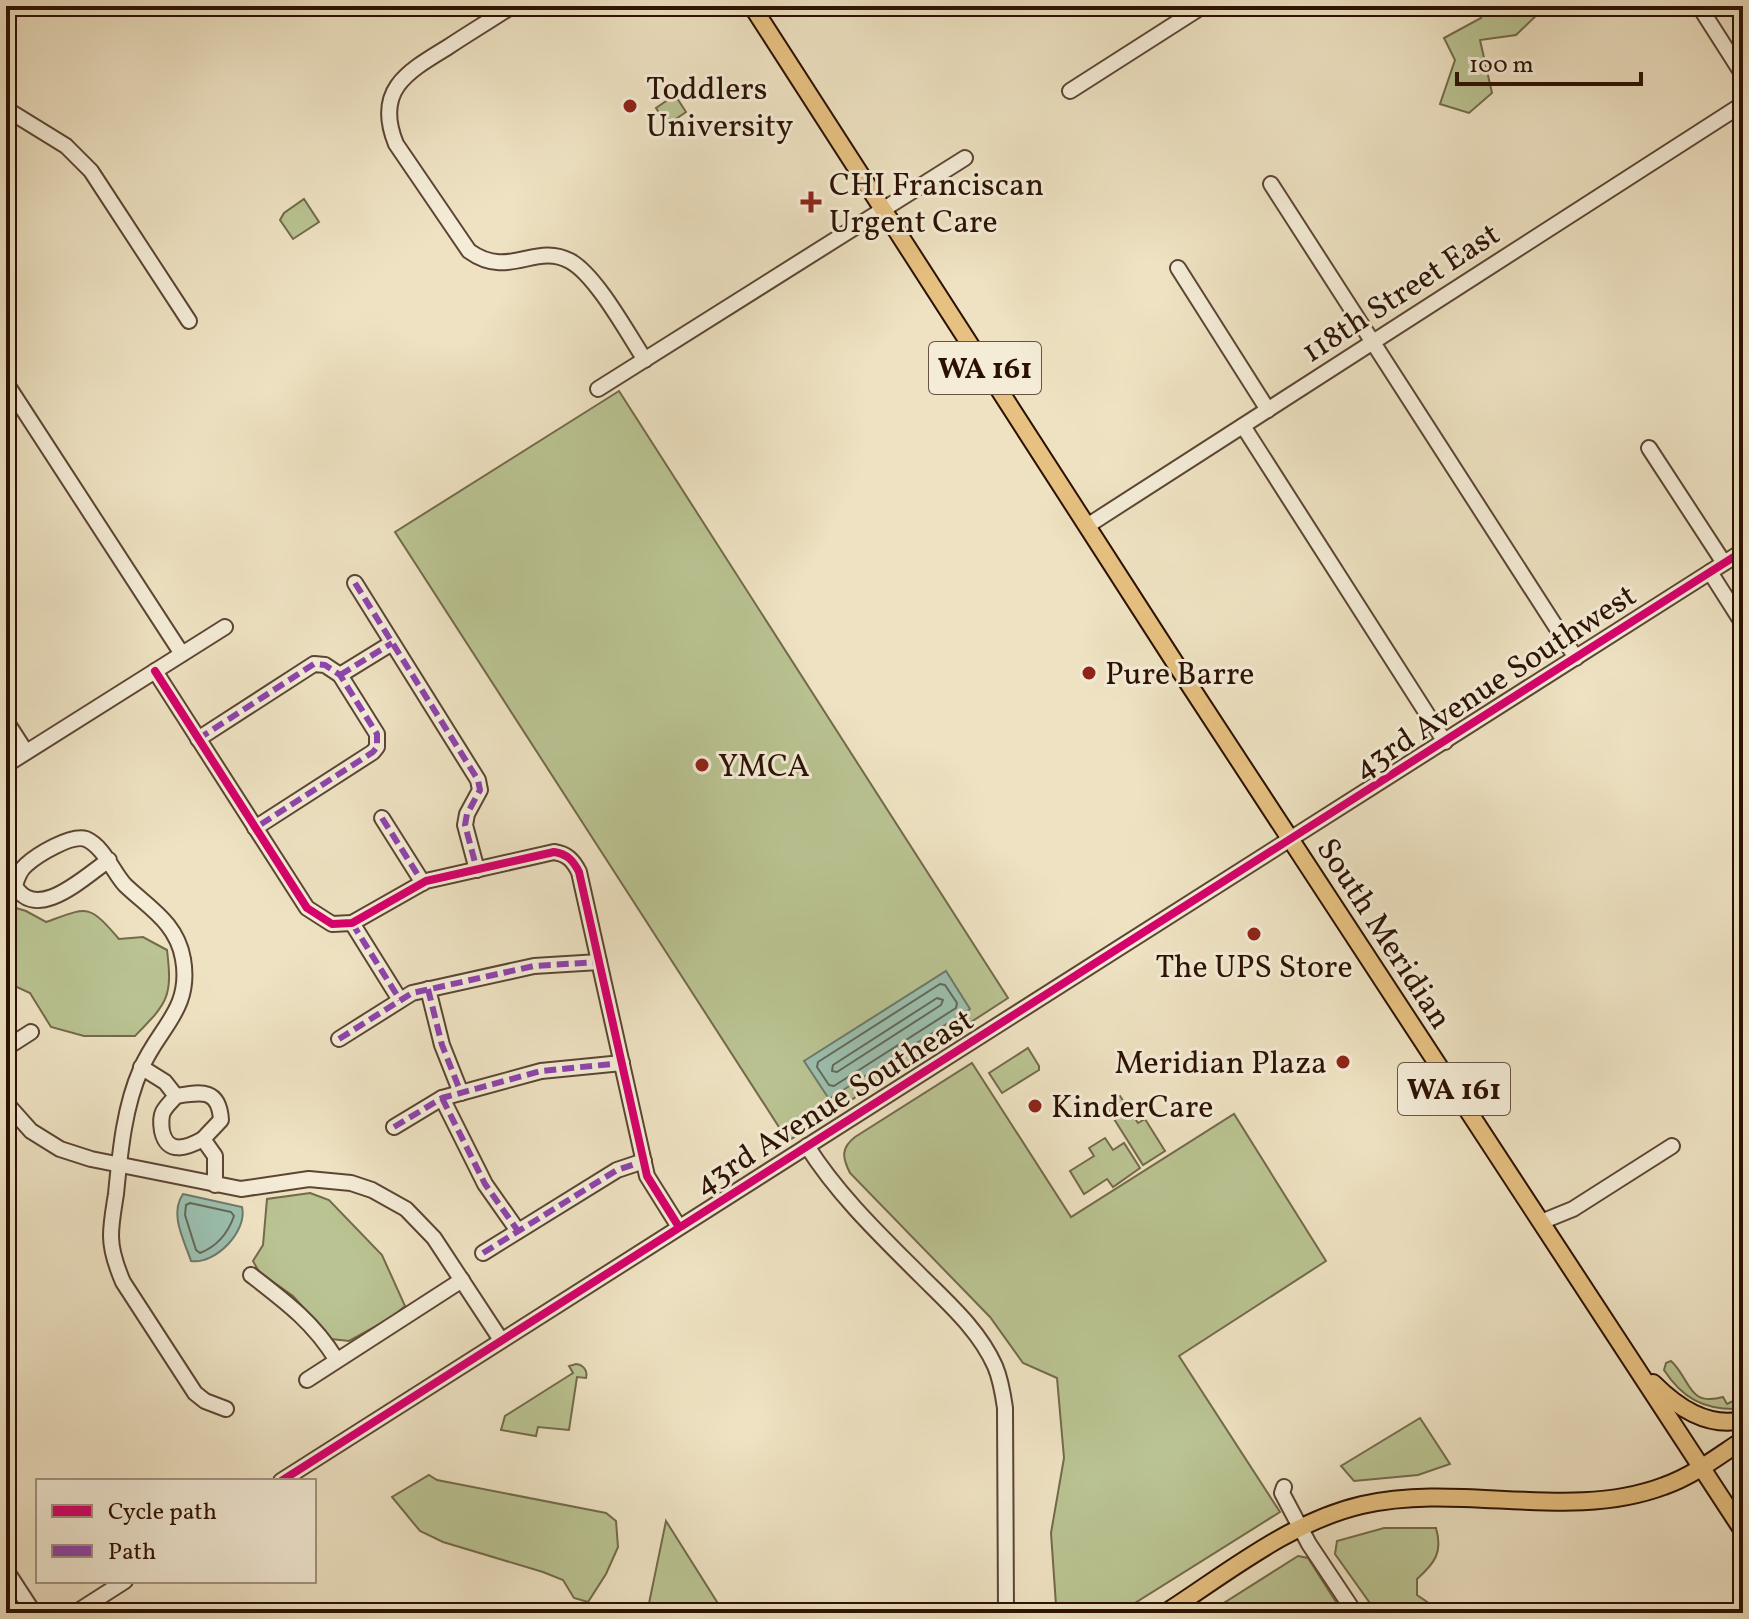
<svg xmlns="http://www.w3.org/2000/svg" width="1749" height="1619" font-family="Vollkorn,serif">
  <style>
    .green { fill: #bac392; stroke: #736a4a; stroke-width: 2 }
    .water { fill: #9bbfae; stroke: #6f796a; stroke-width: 2 }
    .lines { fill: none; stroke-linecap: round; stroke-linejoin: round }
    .shore { stroke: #646858; stroke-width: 2 }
    .minor-casing { stroke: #5c4533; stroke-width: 18 }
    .major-casing { stroke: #2c1103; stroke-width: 20 }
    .minor { stroke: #f4ecd7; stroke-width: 14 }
    .major { stroke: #e7c181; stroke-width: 16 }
    .quiet { stroke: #8e44ad; stroke-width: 6; stroke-dasharray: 12 6; stroke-linecap: butt }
    .cycleway-casing { stroke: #f4ecd7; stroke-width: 13 }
    .cycleway { stroke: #d6006c; stroke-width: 8 }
    .poi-dot { fill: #8f2418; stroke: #f4ecd7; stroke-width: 3 }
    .labels { text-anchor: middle; stroke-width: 6; stroke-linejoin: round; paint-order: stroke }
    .shield { fill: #f4ecd7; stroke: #685343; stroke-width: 2 }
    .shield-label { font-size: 30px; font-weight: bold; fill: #2c1103 }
    .poi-label { font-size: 32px; fill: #2c1103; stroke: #f4ecd7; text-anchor: start }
    .street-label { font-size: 32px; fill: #2c1103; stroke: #f4ecd7 }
  </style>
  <rect width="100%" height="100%" fill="#eee2c2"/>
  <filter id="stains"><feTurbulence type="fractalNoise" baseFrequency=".0025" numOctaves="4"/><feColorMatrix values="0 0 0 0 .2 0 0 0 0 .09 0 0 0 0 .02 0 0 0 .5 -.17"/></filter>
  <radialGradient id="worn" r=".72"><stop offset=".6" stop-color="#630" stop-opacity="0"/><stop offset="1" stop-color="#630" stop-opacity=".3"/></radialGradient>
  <g class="green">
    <path d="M 1477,6 L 1546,6 L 1516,35 L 1480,40 L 1492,93 L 1469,113 L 1440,104 L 1455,60 L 1444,38 L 1481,18 Z"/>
    <path d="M 675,95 L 686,112 L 667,125 L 656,108 Z"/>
    <path d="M 304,199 L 319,222 L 293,239 L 280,220 L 284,213 Z"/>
    <path d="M 619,391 L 1008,998 L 788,1141 L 395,532 Z"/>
    <path d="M 6,905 L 26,911 L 46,922 C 88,907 88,903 119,939 L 143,937 L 167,950 C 173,998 167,1003 135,1036 L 84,1036 L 51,1027 L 30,993 L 6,982 Z"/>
    <path d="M 1028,1048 L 1039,1066 L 1039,1070 L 1002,1093 L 989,1073 Z"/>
    <path d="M 972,1063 L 1071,1217 L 1234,1114 L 1326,1261 L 1179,1356 L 1280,1512 L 1119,1613 L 1054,1613 L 1056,1605 L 1051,1533 L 1064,1458 L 1057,1378 L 1023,1363 L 990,1317 L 850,1173 C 842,1157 841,1148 855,1137 Z"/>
    <path d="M 1120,1096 L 1138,1123 L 1145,1119 L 1165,1151 L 1143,1165 L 1104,1103 Z"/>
    <path d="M 1105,1138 L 1113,1150 L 1124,1143 L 1140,1168 L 1113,1187 L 1107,1179 L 1084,1194 L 1070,1171 L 1094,1156 L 1089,1148 Z"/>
    <path d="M 310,1193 L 329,1200 L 382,1255 L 405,1306 L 391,1318 L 349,1341 L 331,1339 L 293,1296 L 259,1272 L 253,1261 L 263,1245 L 267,1199 Z"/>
    <path d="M 1671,1361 C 1691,1379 1687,1407 1723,1397 L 1727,1404 L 1733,1401 L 1738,1409 C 1704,1410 1682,1398 1664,1370 L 1666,1363 Z"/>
    <path d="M 576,1364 C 583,1365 588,1370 586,1378 L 577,1377 L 569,1430 L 538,1427 L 536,1436 L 501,1430 L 505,1416 L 573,1373 L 569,1366 Z"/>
    <path d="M 1420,1418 L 1450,1464 L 1418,1475 L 1354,1481 L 1341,1466 Z"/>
    <path d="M 429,1475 L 437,1480 L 606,1513 L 616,1521 L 618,1547 L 606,1574 L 588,1602 L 574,1598 L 563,1580 L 543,1572 L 443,1542 L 420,1531 L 392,1497 Z"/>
    <path d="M 666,1521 L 724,1613 L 647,1613 Z"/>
    <path d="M 1384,1528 L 1436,1528 C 1443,1552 1435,1563 1417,1579 L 1417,1595 L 1433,1606 L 1436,1613 L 1377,1613 L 1335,1554 L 1337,1541 Z"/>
    <path d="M 1298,1556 L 1308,1558 L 1343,1613 L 1208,1613 Z"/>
  </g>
  <g class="water">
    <path d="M 946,971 L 970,1009 L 829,1099 L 804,1061 Z"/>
    <path d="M 183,1194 L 242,1207 C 248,1231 215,1265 191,1261 C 184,1240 169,1214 183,1194 Z"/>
  </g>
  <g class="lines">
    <g class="shore">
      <path d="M 940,984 L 945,985 L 957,1003 L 956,1008 L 834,1086 L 829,1085 L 817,1067 L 818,1062 Z"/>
      <path d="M 937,998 L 943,1000 L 941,1005 L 837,1072 L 832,1071 L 833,1065 Z"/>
      <path d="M 190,1203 L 231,1212 L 234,1216 C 228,1233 218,1246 200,1253 L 196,1250 L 185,1215 L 186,1205 Z"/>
    </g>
    <g class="minor-casing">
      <g id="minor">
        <path d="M 512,6 C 491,20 469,33 448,47 C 407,72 374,90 396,144 L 469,251 C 509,280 535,242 570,261 C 596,275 628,334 645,360"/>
        <path d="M 1699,6 L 1743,75"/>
        <path d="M 6,13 L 12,6"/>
        <path d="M 1070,91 L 1203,6"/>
        <path d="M 6,109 L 66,146 L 91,171 L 189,321"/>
        <path d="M 1271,184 L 1576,658"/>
        <path d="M 1178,268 L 1268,410"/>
        <path d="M 6,383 L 182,654"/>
        <path d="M 598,389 L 965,158"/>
        <path d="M 1243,426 L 1445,742"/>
        <path d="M 1649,448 L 1724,563"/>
        <path d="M 1087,526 L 1743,104"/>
        <path d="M 1710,572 L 1743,624"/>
        <path d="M 355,583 L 478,780 L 480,790 L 467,814 L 465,825 L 477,870"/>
        <path d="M 155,671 L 307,908 L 332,924 L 352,923 L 426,881 L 554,852 C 567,854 573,860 579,872 L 647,1176 L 679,1227"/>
        <path d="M 340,675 L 392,643"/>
        <path d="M 6,721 L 26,752"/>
        <path d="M 198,739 L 314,664 L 325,665 L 340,675 L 377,734 L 377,747 L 373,752 L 255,828"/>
        <path d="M 6,765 L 225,627"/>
        <path d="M 382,818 L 423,883"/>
        <path d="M 109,860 C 84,877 37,923 15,886 C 17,878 20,870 26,865 C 37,855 71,834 86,839 C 104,847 113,872 125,885 C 149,908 177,923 183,959 C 192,1010 158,1028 141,1069 C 124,1107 120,1153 116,1194 C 114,1207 111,1222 111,1236 C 111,1252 117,1268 123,1282 L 195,1393 L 205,1401 L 226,1409"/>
        <path d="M 352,923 L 400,1000"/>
        <path d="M 428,989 L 442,1045 L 461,1093"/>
        <path d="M 339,1039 L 412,993 L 534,966 L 599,962"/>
        <path d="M 6,1048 L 31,1032"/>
        <path d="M 141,1067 L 165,1082 L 176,1096 C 201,1092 219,1088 221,1120 L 203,1139 L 215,1156 L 215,1185"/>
        <path d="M 176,1096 C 172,1101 166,1106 163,1112 C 161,1116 161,1125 162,1131 C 167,1155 187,1148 203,1139"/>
        <path d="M 442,1098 L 485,1184 L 518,1231"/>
        <path d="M 6,1103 L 31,1131 L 60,1149 L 91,1159 L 241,1189 L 309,1179 L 351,1183 L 372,1190 L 406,1209 L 434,1238 L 501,1340"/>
        <path d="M 394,1127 L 442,1098 L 541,1071 L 622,1063"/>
        <path d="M 807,1146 C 838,1195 880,1235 921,1276 C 948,1303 979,1330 995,1366 C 1001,1380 1003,1394 1005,1408 L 1006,1613"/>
        <path d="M 1541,1222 L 1573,1209 L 1672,1146"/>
        <path d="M 483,1253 L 617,1170 L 644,1161"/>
        <path d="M 251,1275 C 286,1302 313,1322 336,1359"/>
        <path d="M 307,1380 L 462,1280"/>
        <path d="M 281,1481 L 1743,551"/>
        <path d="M 1284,1487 L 1282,1493 L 1309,1544 L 1355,1613"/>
        <path d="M 6,1570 L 34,1613"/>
        <path d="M 75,1613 L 125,1581"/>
      </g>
    </g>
    <g class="major-casing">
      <g id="major">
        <path d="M 752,6 L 1179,669 L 1743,1531"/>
        <path d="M 1653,1383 C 1677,1407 1707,1428 1743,1420"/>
        <path d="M 1165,1613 C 1226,1574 1289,1522 1362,1505 C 1461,1482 1568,1522 1664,1486 C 1693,1476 1717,1457 1743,1440"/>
      </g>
    </g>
    <use href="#minor" class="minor"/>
    <use href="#major" class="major"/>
    <g class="quiet">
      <path d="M 355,583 L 478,780 L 480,790 L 467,814 L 465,825 L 477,870"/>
      <path d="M 340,675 L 392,643"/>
      <path d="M 198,739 L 314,664 L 325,665 L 340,675 L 377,734 L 377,747 L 373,752 L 255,828"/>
      <path d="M 382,818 L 423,883"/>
      <path d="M 352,923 L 400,1000"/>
      <path d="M 428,989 L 442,1045 L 461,1093"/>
      <path d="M 339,1039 L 412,993 L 534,966 L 599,962"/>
      <path d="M 442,1098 L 485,1184 L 518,1231"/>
      <path d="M 394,1127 L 442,1098 L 541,1071 L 622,1063"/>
      <path d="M 483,1253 L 617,1170 L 644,1161"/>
    </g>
    <g class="cycleway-casing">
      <g id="cycleway">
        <path d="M 155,671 L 307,908 L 332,924 L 352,923 L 426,881 L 554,852 C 567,854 573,860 579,872 L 647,1176 L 679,1227"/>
        <path d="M 281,1481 L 1743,551"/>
      </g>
    </g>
    <use href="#cycleway" class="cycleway"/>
  </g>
  <g class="poi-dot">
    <circle cx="630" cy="106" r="8"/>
    <path d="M807 190h8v8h8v8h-8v8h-8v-8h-8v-8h8z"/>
    <circle cx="1089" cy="673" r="8"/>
    <circle cx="702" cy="765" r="8"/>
    <circle cx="1254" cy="934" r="8"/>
    <circle cx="1343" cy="1062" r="8"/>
    <circle cx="1035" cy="1106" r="8"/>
  </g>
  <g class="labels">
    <g class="shield">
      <rect x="929" y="342" width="112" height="52" rx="6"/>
      <rect x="1398" y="1063" width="112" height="52" rx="6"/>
    </g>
    <g class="shield-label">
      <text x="985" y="378">WA 161</text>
      <text x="1454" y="1099">WA 161</text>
    </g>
    <g class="poi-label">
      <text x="646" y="99">Toddlers<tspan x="646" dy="37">University</tspan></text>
      <text x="829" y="195">CHI Franciscan<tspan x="829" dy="37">Urgent Care</tspan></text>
      <text x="1105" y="684">Pure Barre</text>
      <text x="718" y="776">YMCA</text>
      <text x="1254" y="977" text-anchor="middle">The UPS Store</text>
      <text x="1327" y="1073" text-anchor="end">Meridian Plaza</text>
      <text x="1051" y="1117">KinderCare</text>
    </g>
    <g class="street-label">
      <text transform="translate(1400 292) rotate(-33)" y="11">118th Street East</text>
      <text transform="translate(1494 681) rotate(-33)" y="11">43rd Avenue Southwest</text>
      <text transform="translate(1385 933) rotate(57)" y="11">South Meridian</text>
      <text transform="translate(833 1101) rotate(-32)" y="11">43rd Avenue Southeast</text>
    </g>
  </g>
  <rect width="1749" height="1619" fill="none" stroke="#eee2c2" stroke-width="32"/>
  <rect x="8" y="8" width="1733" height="1603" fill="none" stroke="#2c1103" stroke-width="4"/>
  <rect x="16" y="16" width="1717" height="1587" fill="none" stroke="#2c1103" stroke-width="2"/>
  <rect x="36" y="1479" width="280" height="104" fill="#f4ecd7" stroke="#a49482" stroke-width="2"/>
  <rect x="52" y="1505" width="40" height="12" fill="#d6006c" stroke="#a49482" stroke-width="2"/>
  <text x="108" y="1519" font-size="24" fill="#2c1103">Cycle path</text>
  <rect x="52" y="1545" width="40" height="12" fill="#8e44ad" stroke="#a49482" stroke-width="2"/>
  <text x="108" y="1559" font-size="24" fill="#2c1103">Path</text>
  <path d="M1457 72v12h184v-12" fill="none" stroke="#2c1103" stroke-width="4"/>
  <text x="1469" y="72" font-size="24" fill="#2c1103" stroke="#f4ecd7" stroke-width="6" paint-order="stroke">100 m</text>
  <rect width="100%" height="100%" filter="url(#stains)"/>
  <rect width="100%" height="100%" fill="url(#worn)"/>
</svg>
